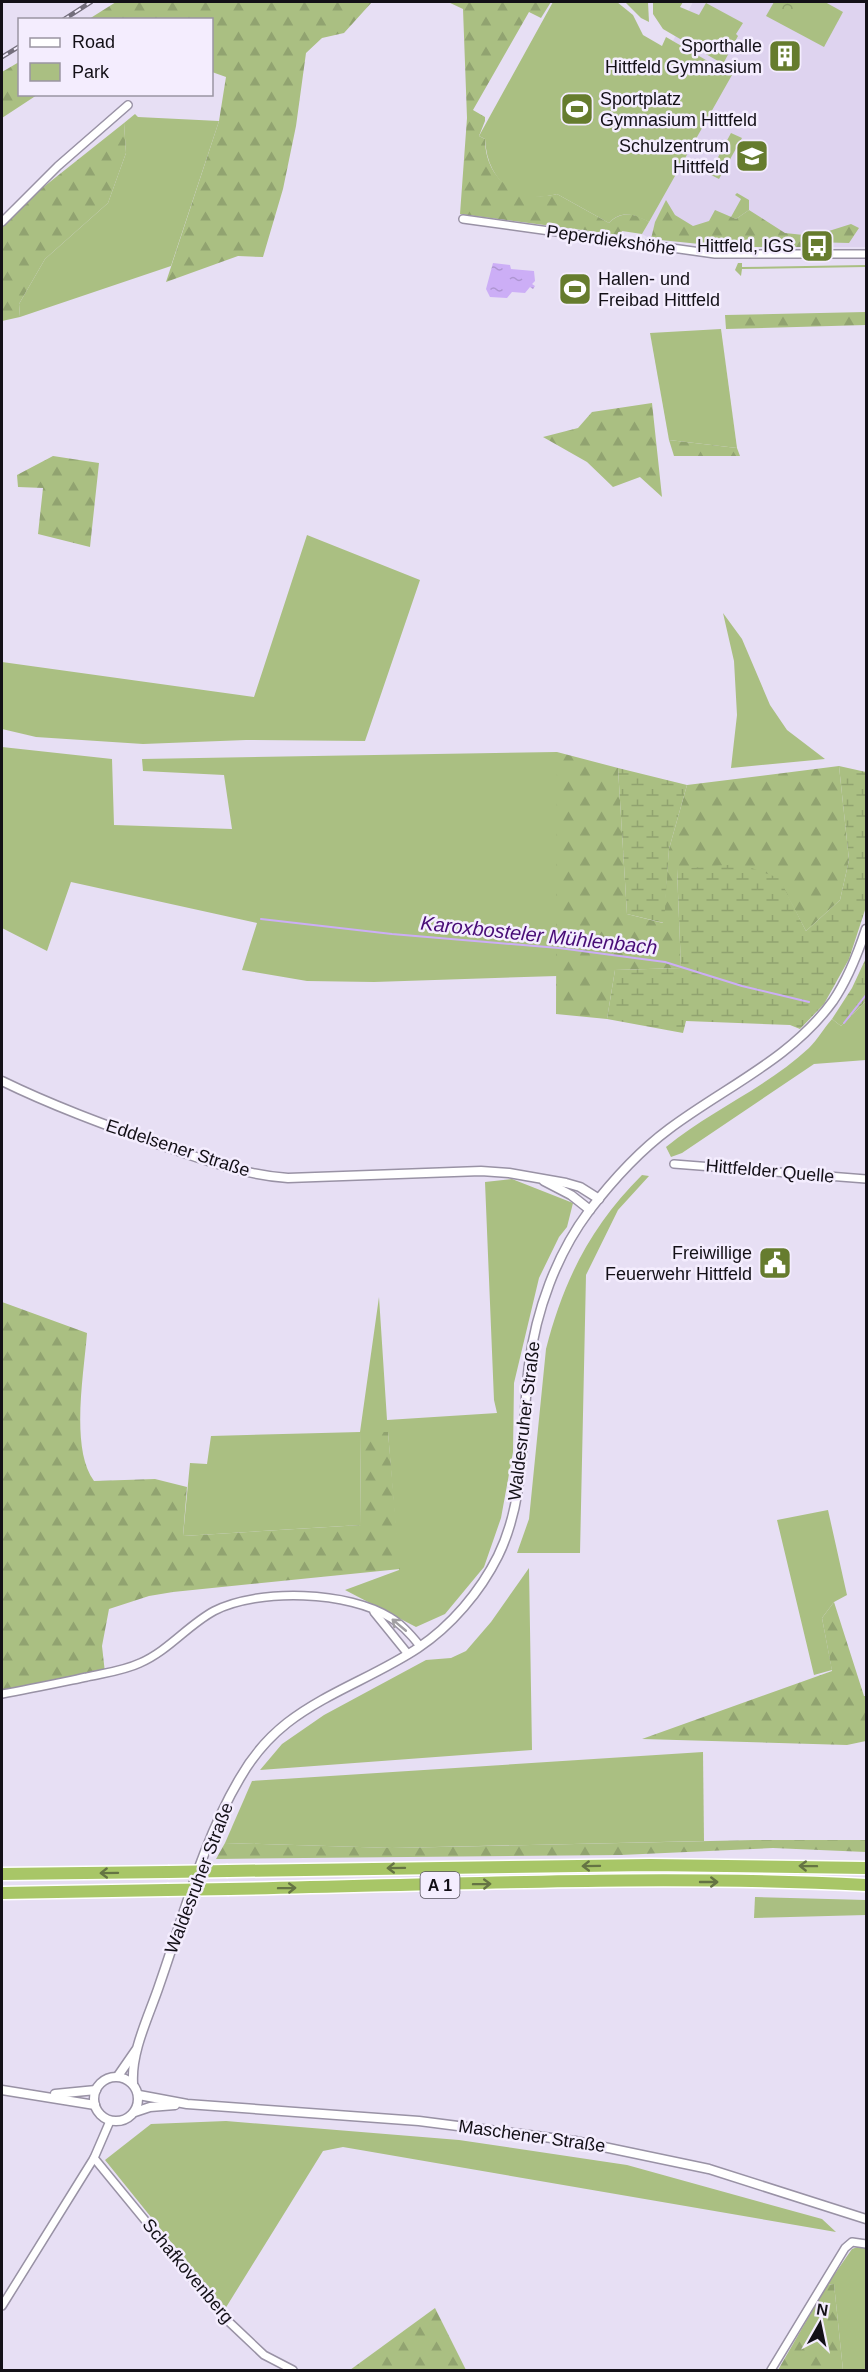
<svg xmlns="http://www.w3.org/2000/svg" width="868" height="2372" font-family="Arial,sans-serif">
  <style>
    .built { fill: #ded3ef }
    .green { fill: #aabf82 }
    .forest { fill: url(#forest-firs) }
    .wetland { fill: url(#wetland-marsh) }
    .park { fill: url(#park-crowns) }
    .water { fill: url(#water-ripples) }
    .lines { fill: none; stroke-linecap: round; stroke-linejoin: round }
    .stream { stroke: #ccaef6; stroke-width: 2 }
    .minor-casing { stroke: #9992a5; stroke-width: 10 }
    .tertiary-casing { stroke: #9992a5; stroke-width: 11 }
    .motorway-casing { stroke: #fff; stroke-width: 15 }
    .minor { stroke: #fff; stroke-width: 7 }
    .tertiary { stroke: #fff; stroke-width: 8 }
    .motorway { stroke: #a8c667; stroke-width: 12 }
    .rail-casing { stroke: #736e7b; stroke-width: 4.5 }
    .rail { stroke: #f4edfe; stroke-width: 2; stroke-dasharray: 7; stroke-linecap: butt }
    .motorway-bridge-casing { stroke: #fff; stroke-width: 15; stroke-linecap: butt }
    .motorway-bridge { stroke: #a8c667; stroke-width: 12 }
    .oneway { stroke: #a19fa2 }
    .oneway2 { stroke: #657443 }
    .labels { text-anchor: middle; stroke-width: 5; stroke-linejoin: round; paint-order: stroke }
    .shield { fill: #f4edfe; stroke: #56525c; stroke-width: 1.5 }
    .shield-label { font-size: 16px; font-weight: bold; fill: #131017 }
    .poi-label { font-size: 18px; fill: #131017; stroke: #f4edfe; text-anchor: end }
    .street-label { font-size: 18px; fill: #131017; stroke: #f4edfe }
    .water-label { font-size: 20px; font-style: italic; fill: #480c76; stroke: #f4edfe }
  </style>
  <defs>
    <pattern id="forest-firs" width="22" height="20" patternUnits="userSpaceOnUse" patternTransform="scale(1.5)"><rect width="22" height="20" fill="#aabf82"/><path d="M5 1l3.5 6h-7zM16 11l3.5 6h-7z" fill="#91a370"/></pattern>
    <pattern id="wetland-marsh" width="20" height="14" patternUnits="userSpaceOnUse" patternTransform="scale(1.5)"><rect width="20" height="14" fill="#aabf82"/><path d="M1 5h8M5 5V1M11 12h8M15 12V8" fill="none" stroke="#91a370"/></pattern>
    <pattern id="park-crowns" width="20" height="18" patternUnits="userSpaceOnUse" patternTransform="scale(1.5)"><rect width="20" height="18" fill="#aabf82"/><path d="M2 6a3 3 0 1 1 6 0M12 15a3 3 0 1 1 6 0" fill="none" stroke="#91a370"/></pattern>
    <pattern id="water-ripples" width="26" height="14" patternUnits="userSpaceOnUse" patternTransform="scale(1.5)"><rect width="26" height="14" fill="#ccaef6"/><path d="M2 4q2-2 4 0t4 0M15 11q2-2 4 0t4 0" fill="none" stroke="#ae95d2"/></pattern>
  </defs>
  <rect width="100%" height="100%" fill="#e7dff4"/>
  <path class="built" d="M 693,2 L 866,2 L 866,247 L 729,247 L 651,239 L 642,234 L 649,222 L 613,218 L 609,223 L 602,219 L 694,53 L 673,41 Z"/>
  <g class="green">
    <path d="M 553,2 L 617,2 L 633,15 L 643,35 L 662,46 L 666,37 L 732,75 L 649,222 C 635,215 622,209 609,223 L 557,194 C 516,205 487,181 485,139 L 479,136 Z"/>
    <path d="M 625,2 L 648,2 L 649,22 L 641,18 Z"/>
    <path d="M 653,2 L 683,2 L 680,7 L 699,15 L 706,3 L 743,23 L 736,34 L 738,36 L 723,64 L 663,29 L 653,14 Z"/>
    <path d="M 774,2 L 825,2 L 843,12 L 824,47 L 766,16 Z"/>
    <path d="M 135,114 L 138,117 L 219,121 L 171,266 L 20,317 L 19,304 L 45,259 L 108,203 L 126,153 L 124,123 Z"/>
    <path d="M 731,133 L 742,138 L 719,179 L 709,174 Z"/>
    <path d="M 737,193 L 749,200 L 749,210 L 736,219 L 731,217 L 741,199 L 735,195 Z"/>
    <path d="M 738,263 L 742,263 L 742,267 L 866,265 L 866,267 L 742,269 L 741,276 L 735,270 Z"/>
    <path d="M 721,329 L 737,448 L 669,440 L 650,333 Z"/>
    <path d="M 307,535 L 420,580 L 365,741 L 246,740 L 143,744 L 36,737 L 2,729 L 2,662 L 254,697 Z"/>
    <path d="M 723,613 L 742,639 L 770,705 L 787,730 L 825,759 L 731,768 L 737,715 L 734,661 Z"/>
    <path d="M 2,747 L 112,759 L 114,825 L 232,829 L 224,775 L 143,771 L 142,759 L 557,752 L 557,976 L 374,982 L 307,981 L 242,970 L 257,923 L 71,882 L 47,951 L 2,928 Z"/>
    <path d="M 866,1001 L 866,1060 L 814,1064 L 682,1153 L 671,1157 L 666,1147 C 711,1110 766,1088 809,1048 C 818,1039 824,1028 832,1019 L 841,1026 Z"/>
    <path d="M 642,1175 L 649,1176 L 618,1210 L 586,1275 L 580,1553 L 517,1553 L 529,1519 L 546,1349 C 564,1279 591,1226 642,1175 Z"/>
    <path d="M 512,1179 L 573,1203 L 567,1227 L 559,1237 L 539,1278 L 514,1383 L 513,1452 L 501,1518 L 484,1567 L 445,1614 L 416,1627 L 345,1590 L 399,1570 L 388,1432 L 360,1433 L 361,1525 L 183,1536 L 190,1463 L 207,1464 L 211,1436 L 360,1432 L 379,1297 L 387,1420 L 497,1413 L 494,1400 L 485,1182 Z"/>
    <path d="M 828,1510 L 847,1595 L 834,1602 L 822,1618 L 832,1670 L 814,1675 L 777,1520 Z"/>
    <path d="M 529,1568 L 532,1750 L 260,1770 L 282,1744 L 324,1715 L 426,1660 L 451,1658 L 466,1651 L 491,1622 Z"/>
    <path d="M 703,1752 L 704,1841 L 392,1848 L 225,1843 L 252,1781 Z"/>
    <path d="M 755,1897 L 866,1900 L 866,1915 L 754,1918 Z"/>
    <path d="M 226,2121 L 459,2140 L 627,2165 L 822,2219 L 836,2232 L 343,2147 L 323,2151 L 225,2309 L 105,2160 L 151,2124 Z"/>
    <path d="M 860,2246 L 866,2247 L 866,2370 L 843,2370 L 834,2284 L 827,2285 L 852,2249 Z"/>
  </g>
  <g class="forest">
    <path d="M 116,2 L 372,2 L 344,33 L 322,38 L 306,53 L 296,126 L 283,189 L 263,257 L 238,256 L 166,282 L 219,121 L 226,77 L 212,72 L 212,20 L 142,20 L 135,18 L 133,20 L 89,19 Z"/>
    <path d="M 448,2 L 551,2 L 541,18 L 529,12 L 473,110 L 485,117 L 485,121 L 479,136 L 485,139 C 485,179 518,204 557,194 L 609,223 C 622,210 635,214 649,222 L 642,234 L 622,231 L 620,235 L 460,214 L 467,118 L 463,9 Z"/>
    <path d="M 19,62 L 20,94 L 37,95 L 2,118 L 2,72 Z"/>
    <path d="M 124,123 L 126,153 L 108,203 L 45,259 L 19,304 L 20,317 L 2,321 L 2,220 Z"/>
    <path d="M 666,200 L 675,215 L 693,226 L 709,221 L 715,210 L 736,219 L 749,210 L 785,233 L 813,236 L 851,224 L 859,228 L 849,243 L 811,242 L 803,247 L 729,247 L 651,239 L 655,222 Z"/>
    <path d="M 866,312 L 866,325 L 726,329 L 725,315 Z"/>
    <path d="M 652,403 L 662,497 L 640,477 L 613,487 L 587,462 L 543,437 L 578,428 L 592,412 Z"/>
    <path d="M 669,440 L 737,448 L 740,456 L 674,456 Z"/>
    <path d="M 53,456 L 99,463 L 90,547 L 38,534 L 43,488 L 18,487 L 17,475 Z"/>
    <path d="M 557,752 L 618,768 L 627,914 L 663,923 L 669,849 L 687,785 L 839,766 L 849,860 L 840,900 L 806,931 L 778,878 L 677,869 L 681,968 L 615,970 L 607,1019 L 556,1014 Z"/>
    <path d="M 2,1302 L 87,1333 C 84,1373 70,1449 94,1481 L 155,1479 L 187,1487 L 183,1536 L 361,1525 L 360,1432 L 388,1432 L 400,1569 L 173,1592 L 149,1596 L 109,1609 L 102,1646 L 105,1673 L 2,1692 Z"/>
    <path d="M 834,1602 L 864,1696 L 866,1696 L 866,1741 L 847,1745 L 642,1739 L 832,1671 L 822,1618 Z"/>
    <path d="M 755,1840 L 866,1840 L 866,1852 L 773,1848 L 621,1855 L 216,1859 L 225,1843 L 392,1848 Z"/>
    <path d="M 834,2284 L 843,2370 L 778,2370 L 827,2285 Z"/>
    <path d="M 435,2308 L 466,2370 L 350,2370 Z"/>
  </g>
  <g class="wetland">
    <path d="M 839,766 L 866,772 L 866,907 L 849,959 L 824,1004 L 800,1029 L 790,1025 L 686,1021 L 683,1033 L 607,1019 L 615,970 L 681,968 L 677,869 L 740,864 L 779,878 L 806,931 L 840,900 L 849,860 Z"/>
    <path d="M 618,768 L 687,785 L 669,849 L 664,923 L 627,914 Z"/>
    <path d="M 866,958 L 866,1001 L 841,1026 L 832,1019 L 852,988 Z"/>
  </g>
  <path class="park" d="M 785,2 L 799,2 L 804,4 L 795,22 L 779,13 Z"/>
  <path class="water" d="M 493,263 L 510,265 L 511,269 L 534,271 L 535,281 L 532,284 L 535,286 L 533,289 L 530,287 L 525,293 L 512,292 L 507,298 L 490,297 L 486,289 Z"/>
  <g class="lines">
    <g class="stream">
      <path d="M 261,919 L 392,934 L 559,948 L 665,962 L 742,986 L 809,1002"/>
      <path d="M 844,1023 L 866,995"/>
    </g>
    <g class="minor-casing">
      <g id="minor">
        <path d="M 463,219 L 715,254 L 866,254"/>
        <path d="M 2,222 L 58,166 L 128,105"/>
        <path d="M 674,1164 L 866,1179"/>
        <path d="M 374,1612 L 408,1654"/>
        <path d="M 2,1694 C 30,1689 58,1683 87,1677 C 104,1673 123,1671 140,1663 C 168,1651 188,1625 214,1611 C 258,1588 350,1591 391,1618 C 403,1625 412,1636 420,1646"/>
        <path d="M 94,2158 L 226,2319 L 264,2355 L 293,2370"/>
        <path d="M 2,2306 L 94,2158 L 110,2121"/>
        <path d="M 771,2370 L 845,2248 L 852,2242 L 866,2244"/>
      </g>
    </g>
    <g class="tertiary-casing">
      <g id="tertiary">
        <path d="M 2,1081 C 51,1105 103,1124 155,1143 C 199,1158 242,1175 288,1178 L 481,1171 L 509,1173 L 566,1183 L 580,1187 L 599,1199"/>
        <path d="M 544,1181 L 571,1195 L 590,1210"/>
        <path d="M 118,2076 L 136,2050"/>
        <circle cx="116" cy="2099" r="22"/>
        <path d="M 133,2083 C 131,2051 149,2016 159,1986 C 183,1918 203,1840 240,1778 C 252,1757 268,1738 287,1723 C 327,1692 376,1676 418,1648 C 451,1626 480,1592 498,1556 C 527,1497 521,1428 529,1365 C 536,1311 556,1255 589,1211 C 612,1181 638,1152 669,1129 C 725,1087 791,1059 833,1001 C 848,979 858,953 866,929"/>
        <path d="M 2,2090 L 95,2105"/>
        <path d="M 55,2094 L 96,2090"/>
        <path d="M 139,2095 L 187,2104 L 419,2121 L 575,2141 L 709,2169 L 866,2219"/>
        <path d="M 135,2112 L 150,2107 L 175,2105"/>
      </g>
    </g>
    <g class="motorway-casing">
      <g id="motorway">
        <path d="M 228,1871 L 650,1865 L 866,1868"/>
        <path d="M 2,1874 L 168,1872"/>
        <path d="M 229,1889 C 441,1885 654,1874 866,1885"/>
        <path d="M 2,1893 L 167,1890"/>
      </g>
    </g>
    <use href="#minor" class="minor"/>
    <use href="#tertiary" class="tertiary"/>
    <use href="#motorway" class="motorway"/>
    <g class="rail-casing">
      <g id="rail">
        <path d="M 63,20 L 91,2"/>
        <path d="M 2,57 L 20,46"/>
      </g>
    </g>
    <use href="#rail" class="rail"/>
    <g class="motorway-bridge-casing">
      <g id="motorway-bridge">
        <path d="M 168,1872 L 228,1871"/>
        <path d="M 167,1890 L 229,1889"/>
      </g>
    </g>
    <use href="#motorway-bridge" class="motorway-bridge"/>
  </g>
  <defs><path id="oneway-shaft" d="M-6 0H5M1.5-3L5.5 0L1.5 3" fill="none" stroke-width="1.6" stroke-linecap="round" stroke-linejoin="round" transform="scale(1.5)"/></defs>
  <use class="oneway" href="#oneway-shaft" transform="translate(399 1625) rotate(-140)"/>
  <g class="oneway2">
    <use href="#oneway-shaft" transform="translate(591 1866) rotate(179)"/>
    <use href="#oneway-shaft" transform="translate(808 1866) rotate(-179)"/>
    <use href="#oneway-shaft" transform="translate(396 1868) rotate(179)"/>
    <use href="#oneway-shaft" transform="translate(109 1873) rotate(179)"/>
    <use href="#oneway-shaft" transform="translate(709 1882)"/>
    <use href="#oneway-shaft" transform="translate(482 1884) rotate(-1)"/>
    <use href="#oneway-shaft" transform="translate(287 1888) rotate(-1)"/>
  </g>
  <defs>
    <g id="building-square" transform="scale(1.725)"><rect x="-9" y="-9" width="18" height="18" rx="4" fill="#667c2e" stroke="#f4edfe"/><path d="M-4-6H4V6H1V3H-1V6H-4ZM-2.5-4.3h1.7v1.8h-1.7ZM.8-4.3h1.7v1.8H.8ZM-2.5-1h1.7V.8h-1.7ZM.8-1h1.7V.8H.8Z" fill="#fff"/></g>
    <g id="stadium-square" transform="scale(1.725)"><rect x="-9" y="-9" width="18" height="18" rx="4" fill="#667c2e" stroke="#f4edfe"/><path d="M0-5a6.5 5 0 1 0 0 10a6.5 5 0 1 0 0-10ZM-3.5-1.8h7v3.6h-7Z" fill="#fff"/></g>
    <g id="school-square" transform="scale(1.725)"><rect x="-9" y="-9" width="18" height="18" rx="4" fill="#667c2e" stroke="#f4edfe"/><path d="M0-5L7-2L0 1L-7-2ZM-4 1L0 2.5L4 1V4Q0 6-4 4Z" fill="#fff"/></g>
    <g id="bus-square" transform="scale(1.725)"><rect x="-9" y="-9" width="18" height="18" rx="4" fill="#667c2e" stroke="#f4edfe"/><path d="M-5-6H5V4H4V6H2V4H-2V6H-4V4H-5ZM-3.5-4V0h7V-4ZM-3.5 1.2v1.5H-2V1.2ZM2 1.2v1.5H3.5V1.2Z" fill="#fff"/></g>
    <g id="civic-square" transform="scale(1.725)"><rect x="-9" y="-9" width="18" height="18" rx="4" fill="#667c2e" stroke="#f4edfe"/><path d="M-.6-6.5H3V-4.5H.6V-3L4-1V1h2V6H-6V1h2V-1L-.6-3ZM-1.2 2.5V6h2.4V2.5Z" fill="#fff"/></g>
  </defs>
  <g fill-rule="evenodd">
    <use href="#building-square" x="785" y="56"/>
    <use href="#stadium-square" x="577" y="109"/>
    <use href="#school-square" x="752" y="156"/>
    <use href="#bus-square" x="817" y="246"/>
    <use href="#stadium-square" x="575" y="289"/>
    <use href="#civic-square" x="775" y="1263"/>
  </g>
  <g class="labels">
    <rect class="shield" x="420.5" y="1872" width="39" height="26" rx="4.5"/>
    <g class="shield-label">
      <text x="440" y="1891">A 1</text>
    </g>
    <g class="poi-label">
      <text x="762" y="52">Sporthalle<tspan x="762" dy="21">Hittfeld Gymnasium</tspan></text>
      <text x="600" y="105" text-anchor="start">Sportplatz<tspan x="600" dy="21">Gymnasium Hittfeld</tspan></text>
      <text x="729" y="152">Schulzentrum<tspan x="729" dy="21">Hittfeld</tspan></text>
      <text x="794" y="252">Hittfeld, IGS</text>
      <text x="598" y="285" text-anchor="start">Hallen- und<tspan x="598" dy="21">Freibad Hittfeld</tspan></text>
      <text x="752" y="1259">Freiwillige<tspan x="752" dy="21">Feuerwehr Hittfeld</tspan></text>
    </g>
    <g class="street-label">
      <text transform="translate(611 240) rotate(8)" y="6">Peperdiekshöhe</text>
      <text transform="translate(178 1148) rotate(18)" y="6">Eddelsener Straße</text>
      <text transform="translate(770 1171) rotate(5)" y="6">Hittfelder Quelle</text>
      <text transform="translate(524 1421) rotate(-83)" y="6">Waldesruher Straße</text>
      <text transform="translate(199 1878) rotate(-69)" y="6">Waldesruher Straße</text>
      <text transform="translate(532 2136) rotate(8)" y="6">Maschener Straße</text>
      <text transform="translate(188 2271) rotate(50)" y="6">Schafkovenberg</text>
    </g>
    <g class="water-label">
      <text transform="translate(539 935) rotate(6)" y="7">Karoxbosteler Mühlenbach</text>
    </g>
  </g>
  <rect width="868" height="2372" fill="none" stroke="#131017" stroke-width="6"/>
  <rect x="18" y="18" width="195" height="78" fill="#f4edfe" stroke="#9a95a2" stroke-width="1.5"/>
  <rect x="30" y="38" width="30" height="9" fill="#ffffff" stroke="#9a95a2" stroke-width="1.5"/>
  <text x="72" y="48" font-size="18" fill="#131017">Road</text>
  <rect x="30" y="63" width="30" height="18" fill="#aabf82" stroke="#9a95a2" stroke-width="1.5"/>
  <text x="72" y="78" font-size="18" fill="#131017">Park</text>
  <g transform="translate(820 2324) rotate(9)" stroke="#f4edfe" stroke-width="4.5" paint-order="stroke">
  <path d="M0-4.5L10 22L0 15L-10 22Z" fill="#131017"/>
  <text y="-9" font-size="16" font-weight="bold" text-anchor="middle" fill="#131017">N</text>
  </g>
</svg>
